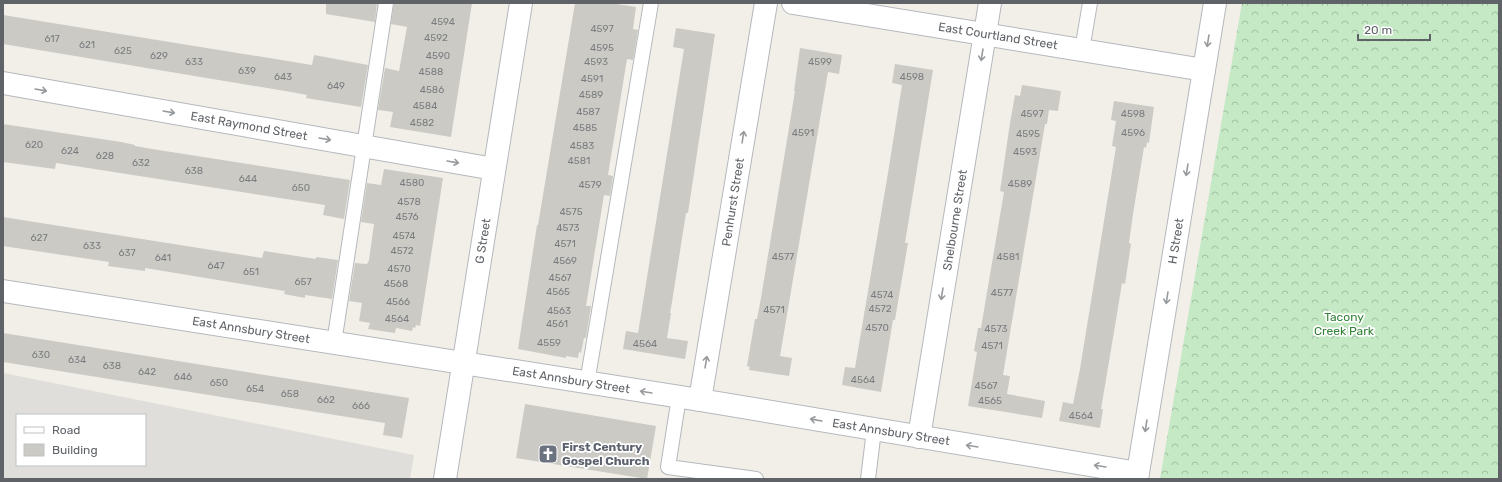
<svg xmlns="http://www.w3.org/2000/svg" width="1502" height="482" font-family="Rubik,sans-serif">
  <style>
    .industrial { fill: #e0deda; fill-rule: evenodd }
    .forest { fill: url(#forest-crowns) }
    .building { fill: #cccac5 }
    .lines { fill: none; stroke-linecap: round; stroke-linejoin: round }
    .service-casing { stroke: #b5b8bc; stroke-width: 16 }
    .minor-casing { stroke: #b5b8bc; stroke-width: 24 }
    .service { stroke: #fff; stroke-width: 14 }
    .minor { stroke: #fff; stroke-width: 22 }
    .oneway { stroke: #979a9d }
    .labels { text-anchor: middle; stroke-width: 3.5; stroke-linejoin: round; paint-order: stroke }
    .number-label { font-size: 10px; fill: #7a7d7f }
    .street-label { font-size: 12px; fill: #5f6368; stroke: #fff }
    .park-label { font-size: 12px; fill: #348238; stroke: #fff }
    .worship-label { font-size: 12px; font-weight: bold; fill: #5b616d; stroke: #fff; text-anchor: start }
  </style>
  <defs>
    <pattern id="forest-crowns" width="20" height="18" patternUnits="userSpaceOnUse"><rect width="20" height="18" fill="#c5e8c5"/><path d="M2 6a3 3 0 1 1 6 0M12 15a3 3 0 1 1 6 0" fill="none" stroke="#a3c0a4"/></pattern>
  </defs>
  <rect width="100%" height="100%" fill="#f1efe8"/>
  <path class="industrial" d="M 3,373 L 414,455 L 410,479 L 3,479 ZM 17,415 L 145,415 L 145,465 L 17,465 Z"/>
  <path class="forest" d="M 1242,3 L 1499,3 L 1499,479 L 1160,479 Z"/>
  <g class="building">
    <path d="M 326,3 L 377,3 L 375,22 L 326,14 Z"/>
    <path d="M 394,3 L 472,3 L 451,137 L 390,127 L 393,112 L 378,110 L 385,68 L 399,71 L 407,27 L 391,24 Z"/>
    <path d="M 575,3 L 610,3 L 636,7 L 633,29 L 638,30 L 633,60 L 627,59 L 608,175 L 613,176 L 610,196 L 604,195 L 586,306 L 591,306 L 586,338 L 584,338 L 581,353 L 579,352 L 578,358 L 566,356 L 566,358 L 518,349 L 537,225 L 538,225 Z"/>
    <path d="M 3,15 L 312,65 L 314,55 L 368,65 L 361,107 L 306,98 L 307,95 L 291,92 L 3,44 Z"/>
    <path d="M 676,28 L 715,34 L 688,213 L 686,213 L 672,302 L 670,313 L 671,313 L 667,338 L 688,341 L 685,359 L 623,349 L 626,331 L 638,333 L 684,49 L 673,47 Z"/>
    <path d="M 800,48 L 842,55 L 839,74 L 828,72 L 789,303 L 780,356 L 792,358 L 789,376 L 749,370 L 750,367 L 747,366 L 755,319 L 757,319 L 761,298 L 795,91 L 794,91 Z"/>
    <path d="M 895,64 L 933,70 L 905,243 L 908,243 L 895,320 L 893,320 L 881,392 L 842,385 L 845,367 L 855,368 L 888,173 L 902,85 L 892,83 Z"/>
    <path d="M 1022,85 L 1061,91 L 1058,111 L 1049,110 L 1047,124 L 1045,124 L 1003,375 L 1010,376 L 1007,394 L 1045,401 L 1042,418 L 968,406 L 977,352 L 974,351 L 978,328 L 981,328 L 1004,192 L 1000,191 L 1010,123 L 1015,95 L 1020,96 Z"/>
    <path d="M 1114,101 L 1154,107 L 1149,143 L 1147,142 L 1146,148 L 1144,147 L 1133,214 L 1129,243 L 1131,244 L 1125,284 L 1122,283 L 1116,320 L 1101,409 L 1103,409 L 1100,428 L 1059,421 L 1063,402 L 1073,404 L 1080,369 L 1116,147 L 1112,146 L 1116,121 L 1111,120 Z"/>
    <path d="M 3,124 L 121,142 L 135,145 L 135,146 L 152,149 L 350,180 L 344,219 L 323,215 L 325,205 L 56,163 L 55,169 L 3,162 Z"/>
    <path d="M 384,169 L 443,178 L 420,326 L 416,325 L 415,328 L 413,327 L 412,331 L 396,328 L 395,333 L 368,329 L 370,323 L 359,321 L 362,303 L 349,301 L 355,263 L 367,264 L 369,260 L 374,224 L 361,222 L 367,183 L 381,185 Z"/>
    <path d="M 3,217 L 262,258 L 264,251 L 316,259 L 316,257 L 338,260 L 332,299 L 305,295 L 305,298 L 284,294 L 285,291 L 145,268 L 145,271 L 108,266 L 109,262 L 3,246 Z"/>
    <path d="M 3,333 L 409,398 L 402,438 L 383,435 L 385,423 L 3,362 Z"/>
    <path d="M 525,404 L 656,426 L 647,479 L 516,458 Z"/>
  </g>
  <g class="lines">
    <g class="service-casing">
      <g id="service">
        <path d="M 1082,50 L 1090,3"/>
        <path d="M 334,343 L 386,3"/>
        <path d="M 587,383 L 651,3"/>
        <path d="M 679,397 L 668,467 L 756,479"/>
        <path d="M 868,479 L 874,430"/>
      </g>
    </g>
    <g class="minor-casing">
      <g id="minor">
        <path d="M 793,3 L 1204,70"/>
        <path d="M 3,83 L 494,169"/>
        <path d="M 3,291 L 700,400 L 1138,473"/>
        <path d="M 700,400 L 766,3"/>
        <path d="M 919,437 L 990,3"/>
        <path d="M 445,479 L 521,3"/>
        <path d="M 1137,479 L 1215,3"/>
      </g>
    </g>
    <use href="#service" class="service"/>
    <use href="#minor" class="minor"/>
  </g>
  <defs><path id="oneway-shaft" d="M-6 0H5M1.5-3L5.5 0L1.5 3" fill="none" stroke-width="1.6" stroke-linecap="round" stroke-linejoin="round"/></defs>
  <g class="oneway">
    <use href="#oneway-shaft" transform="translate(1208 41) rotate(99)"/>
    <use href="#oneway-shaft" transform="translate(982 55) rotate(99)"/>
    <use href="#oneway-shaft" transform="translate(41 90) rotate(10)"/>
    <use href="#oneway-shaft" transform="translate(169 112) rotate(10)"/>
    <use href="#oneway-shaft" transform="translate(743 137) rotate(-81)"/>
    <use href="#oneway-shaft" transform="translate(325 139) rotate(10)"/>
    <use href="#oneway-shaft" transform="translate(453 162) rotate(10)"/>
    <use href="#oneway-shaft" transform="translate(1187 170) rotate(99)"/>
    <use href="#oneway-shaft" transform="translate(942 294) rotate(99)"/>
    <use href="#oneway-shaft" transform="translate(1167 298) rotate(99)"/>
    <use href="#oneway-shaft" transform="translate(706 362) rotate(-81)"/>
    <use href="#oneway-shaft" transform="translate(646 392) rotate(-171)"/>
    <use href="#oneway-shaft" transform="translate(816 420) rotate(-170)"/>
    <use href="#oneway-shaft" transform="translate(1146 426) rotate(99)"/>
    <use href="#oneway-shaft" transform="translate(972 446) rotate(-171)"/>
    <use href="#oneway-shaft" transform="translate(1100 466) rotate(-171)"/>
  </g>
  <defs>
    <g id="church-square" transform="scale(1)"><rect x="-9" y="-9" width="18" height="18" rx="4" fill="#6b7280" stroke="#fff"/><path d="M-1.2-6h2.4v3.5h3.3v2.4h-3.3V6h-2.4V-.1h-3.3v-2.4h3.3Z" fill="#fff"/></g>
  </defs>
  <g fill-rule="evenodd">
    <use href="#church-square" x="548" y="454"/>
  </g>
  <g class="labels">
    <g class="number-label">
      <text x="443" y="25">4594</text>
      <text x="602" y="32">4597</text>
      <text x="436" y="41">4592</text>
      <text x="52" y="42">617</text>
      <text x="87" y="48">621</text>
      <text x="602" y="51">4595</text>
      <text x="123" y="54">625</text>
      <text x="159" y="59">629</text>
      <text x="438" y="59">4590</text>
      <text x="194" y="65">633</text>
      <text x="596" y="65">4593</text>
      <text x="820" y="65">4599</text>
      <text x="247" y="74">639</text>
      <text x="431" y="75">4588</text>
      <text x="283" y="80">643</text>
      <text x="912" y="80">4598</text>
      <text x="592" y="82">4591</text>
      <text x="336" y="89">649</text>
      <text x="432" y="93">4586</text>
      <text x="591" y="98">4589</text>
      <text x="425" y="109">4584</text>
      <text x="588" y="115">4587</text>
      <text x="1032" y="117">4597</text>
      <text x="1133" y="117">4598</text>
      <text x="422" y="126">4582</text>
      <text x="585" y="131">4585</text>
      <text x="803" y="136">4591</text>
      <text x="1133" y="136">4596</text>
      <text x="1028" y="137">4595</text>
      <text x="34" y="148">620</text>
      <text x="582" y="149">4583</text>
      <text x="70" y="154">624</text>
      <text x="1025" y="155">4593</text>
      <text x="105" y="159">628</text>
      <text x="579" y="164">4581</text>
      <text x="141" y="166">632</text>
      <text x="194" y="174">638</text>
      <text x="248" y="182">644</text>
      <text x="412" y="186">4580</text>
      <text x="1020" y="187">4589</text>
      <text x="590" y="188">4579</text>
      <text x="301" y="191">650</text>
      <text x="409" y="205">4578</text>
      <text x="571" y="215">4575</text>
      <text x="407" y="220">4576</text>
      <text x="568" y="231">4573</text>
      <text x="404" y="239">4574</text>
      <text x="39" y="241">627</text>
      <text x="565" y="247">4571</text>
      <text x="92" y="249">633</text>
      <text x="402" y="254">4572</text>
      <text x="127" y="256">637</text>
      <text x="783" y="260">4577</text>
      <text x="1008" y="260">4581</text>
      <text x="163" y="261">641</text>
      <text x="565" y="264">4569</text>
      <text x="216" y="269">647</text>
      <text x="399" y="272">4570</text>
      <text x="251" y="275">651</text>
      <text x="560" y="281">4567</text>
      <text x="303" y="285">657</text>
      <text x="396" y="287">4568</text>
      <text x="558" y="295">4565</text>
      <text x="1002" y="296">4577</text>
      <text x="882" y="298">4574</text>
      <text x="398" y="305">4566</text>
      <text x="880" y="312">4572</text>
      <text x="774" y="313">4571</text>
      <text x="559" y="314">4563</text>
      <text x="397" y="322">4564</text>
      <text x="557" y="327">4561</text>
      <text x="877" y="331">4570</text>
      <text x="996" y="332">4573</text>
      <text x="549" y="346">4559</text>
      <text x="645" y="347">4564</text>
      <text x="992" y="349">4571</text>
      <text x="41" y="358">630</text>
      <text x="77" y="363">634</text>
      <text x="112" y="369">638</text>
      <text x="147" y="375">642</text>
      <text x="183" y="380">646</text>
      <text x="863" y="383">4564</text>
      <text x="219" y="386">650</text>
      <text x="986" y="389">4567</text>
      <text x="255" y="392">654</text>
      <text x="290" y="397">658</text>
      <text x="326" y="403">662</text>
      <text x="990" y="404">4565</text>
      <text x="361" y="409">666</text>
      <text x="1081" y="419">4564</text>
    </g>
    <g class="street-label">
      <text transform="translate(998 36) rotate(9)" y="4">East Courtland Street</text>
      <text transform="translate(249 126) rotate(10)" y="4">East Raymond Street</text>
      <text transform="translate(733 202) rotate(-81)" y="4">Penhurst Street</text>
      <text transform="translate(955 220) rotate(-81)" y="4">Shelbourne Street</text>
      <text transform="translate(483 241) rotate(-81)" y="4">G Street</text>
      <text transform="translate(1176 241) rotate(-81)" y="4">H Street</text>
      <text transform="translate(251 330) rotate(9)" y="4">East Annsbury Street</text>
      <text transform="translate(571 380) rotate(9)" y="4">East Annsbury Street</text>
      <text transform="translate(891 432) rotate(9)" y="4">East Annsbury Street</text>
    </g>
    <g class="park-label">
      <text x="1344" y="321">Tacony<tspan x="1344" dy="14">Creek Park</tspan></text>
    </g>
    <g class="worship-label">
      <text x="562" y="451">First Century<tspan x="562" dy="14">Gospel Church</tspan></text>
    </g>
  </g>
  <rect width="1502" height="482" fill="none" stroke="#5f6368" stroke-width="8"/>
  <rect x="16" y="414" width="130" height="52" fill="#ffffff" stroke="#bfc1c3"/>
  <rect x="24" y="427" width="20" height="6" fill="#ffffff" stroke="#bfc1c3"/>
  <text x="52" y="434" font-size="12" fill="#5f6368">Road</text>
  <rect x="24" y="444" width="20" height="12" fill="#cccac5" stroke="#bfc1c3"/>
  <text x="52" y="454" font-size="12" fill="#5f6368">Building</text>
  <path d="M1358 34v6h72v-6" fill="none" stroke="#5f6368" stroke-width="2"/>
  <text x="1364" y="34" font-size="12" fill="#5f6368" stroke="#ffffff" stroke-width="3" paint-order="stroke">20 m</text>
</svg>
